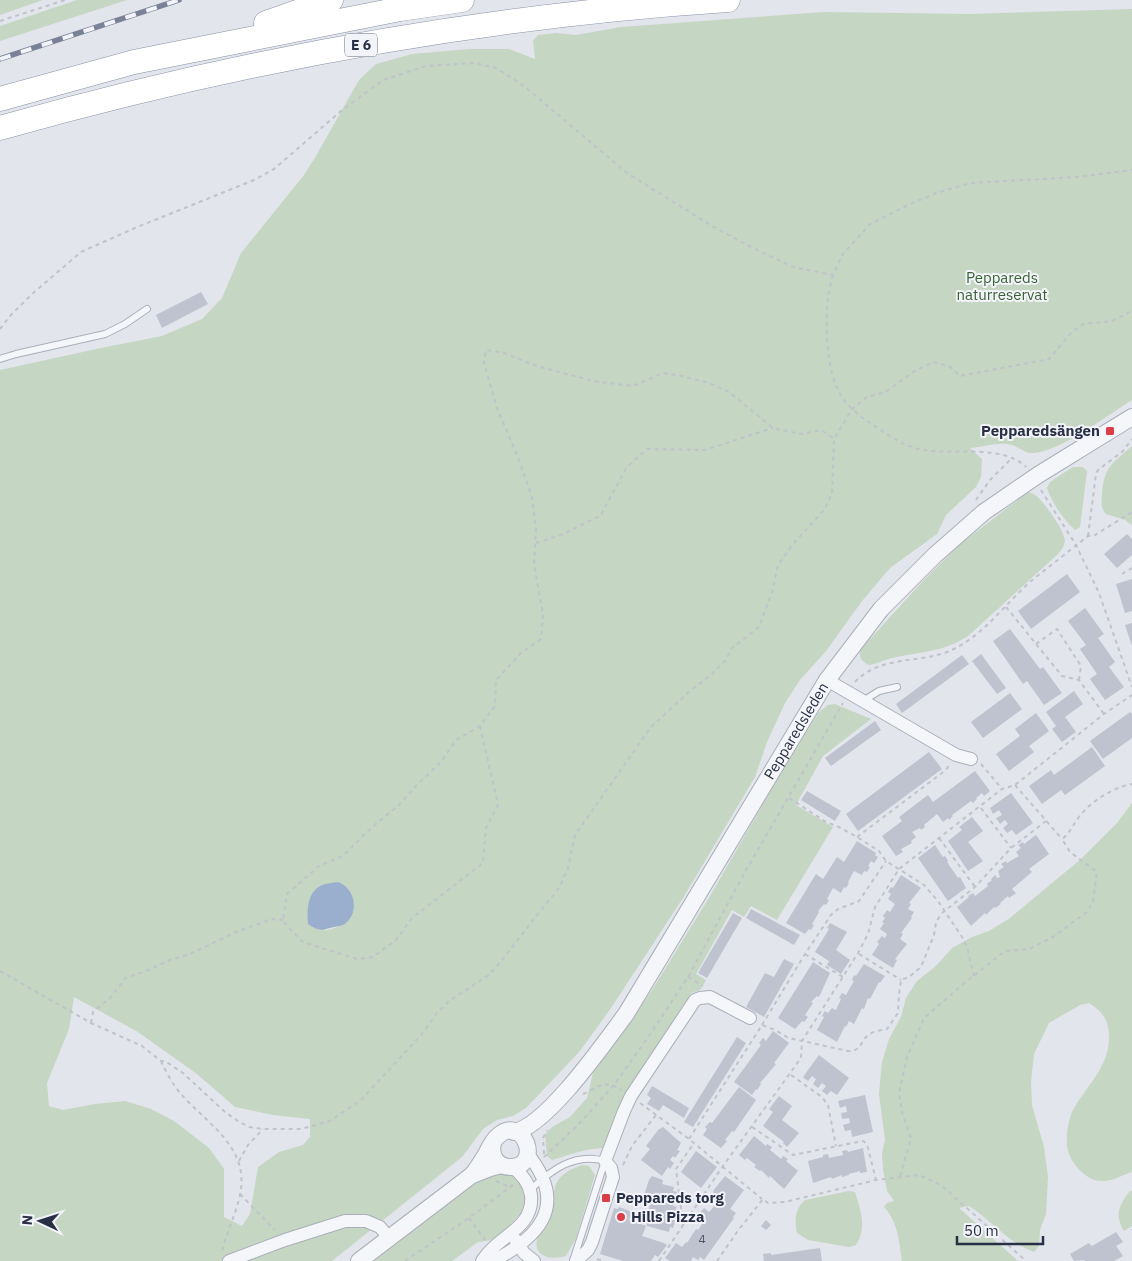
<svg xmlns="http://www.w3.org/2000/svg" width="1132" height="1261" font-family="'IBM Plex Sans',sans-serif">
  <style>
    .green { fill: #c5d6c2; fill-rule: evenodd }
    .water { fill: #9aaece }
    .building { fill: #bfc3cf }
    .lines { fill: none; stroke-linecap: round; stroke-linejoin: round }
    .service-casing { stroke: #aaafba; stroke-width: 8 }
    .minor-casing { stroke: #aaafba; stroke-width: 14 }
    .tertiary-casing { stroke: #aaafba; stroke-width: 18 }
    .motorway-casing { stroke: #8890a4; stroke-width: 25 }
    .path { stroke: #c0c3ca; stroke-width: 2; stroke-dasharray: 4 4; stroke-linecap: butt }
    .service { stroke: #f5f6f9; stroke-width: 6 }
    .minor { stroke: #f5f6f9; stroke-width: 12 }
    .tertiary { stroke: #f5f6f9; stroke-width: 16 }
    .motorway { stroke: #fff; stroke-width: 24 }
    .rail-casing { stroke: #7a8297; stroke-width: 5.5 }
    .rail { stroke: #f2f4f9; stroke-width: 4; stroke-dasharray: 11; stroke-linecap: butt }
    .poi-dot { fill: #da3e46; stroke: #f2f4f9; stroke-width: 2 }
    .labels { text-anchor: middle; stroke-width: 4; stroke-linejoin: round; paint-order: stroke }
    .number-label { font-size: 12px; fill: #4e5568 }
    .shield { fill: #f2f4f9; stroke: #656b7b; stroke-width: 1 }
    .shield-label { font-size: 14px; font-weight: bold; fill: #283045 }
    .park-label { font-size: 15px; fill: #396234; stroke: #f2f4f9 }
    .poi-label { font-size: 15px; font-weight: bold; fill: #283045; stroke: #f2f4f9; text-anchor: start }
    .street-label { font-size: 15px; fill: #283045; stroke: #f2f4f9 }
  </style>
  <rect width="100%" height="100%" fill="#e2e5ec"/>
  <g class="green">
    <path d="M 0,0 L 43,0 L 0,15 Z"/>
    <path d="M 77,0 L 127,0 L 0,41 L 0,26 Z"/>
    <path d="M 1132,9 L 1132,400 C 1109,414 1056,455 1030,453 C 1024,452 1018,447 1012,445 C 1000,441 982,447 970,448 L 982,459 L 981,477 L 976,487 L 946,515 L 937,534 L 890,568 L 862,601 L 826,651 L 800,680 L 785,703 L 767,742 L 755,777 L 683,898 L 611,1008 L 580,1051 L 526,1108 L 513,1116 L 497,1120 L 483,1129 L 462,1157 L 332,1261 L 0,1261 L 0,370 L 101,348 L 162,336 L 202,319 L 222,298 L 241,253 L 304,175 L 316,156 L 359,80 L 376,64 L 412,54 L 469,49 L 509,49 L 535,59 L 533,41 L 538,35 L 556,33 L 576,35 L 621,27 L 824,12 L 969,14 ZM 352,894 L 344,925 L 324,931 ZM 74,997 L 138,1032 L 197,1074 L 235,1107 L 273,1115 L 310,1119 L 310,1137 L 303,1145 L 279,1152 L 258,1167 L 250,1214 L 242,1226 L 224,1217 L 224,1169 L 209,1148 L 174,1121 L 151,1109 L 125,1101 L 95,1104 L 63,1110 L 49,1106 L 47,1083 L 69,1029 Z"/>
    <path d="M 1132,446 L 1132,525 L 1125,520 L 1106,514 C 1101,508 1101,503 1102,495 C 1104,466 1112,464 1132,446 Z"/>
    <path d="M 1073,467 L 1083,467 L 1087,471 L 1080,527 L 1075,530 C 1063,519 1052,503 1047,488 L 1050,482 Z"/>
    <path d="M 1028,492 C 1030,493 1033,493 1035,495 C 1043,500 1065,531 1065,541 C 1064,547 1062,549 1058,554 L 968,636 C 944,652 919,652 892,658 C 884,660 877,664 869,665 C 862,662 859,658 860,650 L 922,582 L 959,545 Z"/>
    <path d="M 835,704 L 871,719 L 823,756 L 796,805 L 833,827 L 777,920 L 751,906 L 744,917 L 732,910 L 696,974 L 706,980 L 700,990 L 691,993 L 634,1082 L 605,1148 C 585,1148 570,1155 552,1160 L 547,1156 L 545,1134 L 552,1127 L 570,1117 L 587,1098 L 593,1073 L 654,987 L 710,896 L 797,745 L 819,712 L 828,705 Z"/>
    <path d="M 1132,803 L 1132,1172 C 1122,1175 1113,1181 1103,1181 C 1086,1182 1069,1162 1067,1146 C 1066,1136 1068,1122 1072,1112 C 1086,1085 1111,1067 1109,1033 C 1108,1019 1101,1010 1089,1003 L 1080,1005 L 1049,1023 L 1034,1054 L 1031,1082 L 1032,1105 L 1044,1147 L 1048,1177 L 1046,1214 L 1040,1230 L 1039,1246 L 1034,1252 C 1010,1244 991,1220 969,1206 L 959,1208 L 1018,1261 L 902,1261 C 899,1241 898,1222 884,1207 L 887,1203 L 894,1201 L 887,1191 L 883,1169 L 882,1153 L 885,1140 L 879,1094 L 882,1062 L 889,1039 L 901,1017 L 906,998 L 917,981 L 936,966 L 952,948 L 972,937 L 989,931 L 1010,918 L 1081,859 L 1117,823 Z"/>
    <path d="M 582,1165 L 589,1166 L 595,1175 L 576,1238 L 566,1256 C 553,1260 533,1258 537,1239 C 540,1230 548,1221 552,1212 C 555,1202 552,1190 557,1182 C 562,1173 573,1168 582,1165 Z"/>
    <path d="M 495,1172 L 514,1175 L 522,1184 L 526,1199 L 521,1213 L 508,1227 L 492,1240 L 478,1242 L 452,1261 L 373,1261 L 486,1174 Z"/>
    <path d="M 849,1191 L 855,1192 C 861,1211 867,1228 856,1245 L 849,1247 L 808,1240 L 797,1233 C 795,1220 794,1210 805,1200 Z"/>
    <path d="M 1130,1191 L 1132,1191 L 1132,1226 L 1124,1231 C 1114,1215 1119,1205 1130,1191 Z"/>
  </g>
  <path class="water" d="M 338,882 C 355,888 360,912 345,924 C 342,926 338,926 334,927 C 322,930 320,932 308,924 C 307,910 307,892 322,885 C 327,883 333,883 338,882 Z"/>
  <g class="building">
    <path d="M 201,292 L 208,304 L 162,328 L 156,315 Z"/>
    <path d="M 1127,534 L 1132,539 L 1132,555 L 1117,568 L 1104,554 Z"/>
    <path d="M 1067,574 L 1080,592 L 1031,629 L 1018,611 Z"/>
    <path d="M 1132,579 L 1132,611 L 1125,613 L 1116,584 Z"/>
    <path d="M 1085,608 L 1104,634 L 1098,638 L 1115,662 L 1109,667 L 1124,687 L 1105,700 L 1090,679 L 1097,674 L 1080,649 L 1086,645 L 1068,621 Z"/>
    <path d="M 1132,623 L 1132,646 L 1125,625 Z"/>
    <path d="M 1010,629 L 1040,669 L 1043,667 L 1062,693 L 1044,705 L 1027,681 L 1023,684 L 993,641 Z"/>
    <path d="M 981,654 L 1006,688 L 997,694 L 972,661 Z"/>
    <path d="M 962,655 L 969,664 L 902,713 L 896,704 Z"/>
    <path d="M 1074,691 L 1083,704 L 1065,717 L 1076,732 L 1062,742 L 1052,729 L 1056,726 L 1046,712 Z"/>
    <path d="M 1010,693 L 1022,709 L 983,738 L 971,722 Z"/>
    <path d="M 1130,712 L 1132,714 L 1132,738 L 1103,759 L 1090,741 Z"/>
    <path d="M 1036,713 L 1049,731 L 1029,746 L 1034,752 L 1009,771 L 996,754 L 1020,736 L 1015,729 Z"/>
    <path d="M 875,721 L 881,730 L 831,766 L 825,758 Z"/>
    <path d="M 1092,747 L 1105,766 L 1065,795 L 1061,790 L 1042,804 L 1029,786 L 1051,770 L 1054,775 Z"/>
    <path d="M 929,752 L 942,769 L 858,831 L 846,814 Z"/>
    <path d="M 975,771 L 990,791 L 984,796 L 982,793 L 976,798 L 977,799 L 973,803 L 971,801 L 952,815 L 953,816 L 949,820 L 948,818 L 943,822 L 937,814 L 924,825 L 925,827 L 921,830 L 920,828 L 912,832 L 916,837 L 911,841 L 912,843 L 901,849 L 903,852 L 896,856 L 882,836 L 902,821 L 899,817 L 928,795 L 933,802 Z"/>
    <path d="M 807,791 L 841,811 L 835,821 L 801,800 Z"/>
    <path d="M 1011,793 L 1033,823 L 1016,835 L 1012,830 L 1007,833 L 1003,828 L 1008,824 L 1005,820 L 1000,824 L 996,818 L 1002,815 L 999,810 L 993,814 L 990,808 Z"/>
    <path d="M 972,817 L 983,831 L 968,842 L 983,861 L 968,871 L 948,841 L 962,830 L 959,827 Z"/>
    <path d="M 1036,835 L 1049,854 L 1029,869 L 1032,872 L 1012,889 L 1016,893 L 1009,898 L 1008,896 L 1000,903 L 1001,904 L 995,908 L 994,907 L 986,915 L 985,913 L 971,926 L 957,907 L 969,897 L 968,896 L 973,893 L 975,896 L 988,886 L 987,884 L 992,880 L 991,879 L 995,875 L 997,878 L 1000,877 L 998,871 L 1004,867 L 1001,864 L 1006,861 L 1007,863 L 1019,856 L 1016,852 L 1021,848 L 1018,845 L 1023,842 L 1024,844 Z"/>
    <path d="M 857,841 L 876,853 L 875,855 L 878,857 L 874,863 L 871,861 L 868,866 L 870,867 L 867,872 L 864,871 L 862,875 L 854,871 L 848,882 L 849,883 L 846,888 L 844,887 L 841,893 L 833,888 L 827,899 L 829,900 L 826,905 L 824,904 L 818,911 L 819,912 L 812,924 L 814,925 L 811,930 L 809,929 L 805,934 L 786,923 L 816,874 L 823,879 L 837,857 L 844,862 Z"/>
    <path d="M 935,845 L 943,857 L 945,856 L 948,861 L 947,862 L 958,878 L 960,877 L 966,888 L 948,901 L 918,858 Z"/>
    <path d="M 901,875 L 921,888 L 909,903 L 911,904 L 908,909 L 914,912 L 911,917 L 912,918 L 901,933 L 903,934 L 900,939 L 907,944 L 895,959 L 897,960 L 893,968 L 872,955 L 879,944 L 877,942 L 882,936 L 885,938 L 887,934 L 880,929 L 884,923 L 882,922 L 885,918 L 883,916 L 887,910 L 890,912 L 895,904 L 888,899 L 891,894 L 888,892 L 891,887 L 893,888 Z"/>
    <path d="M 751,909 L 800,935 L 794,945 L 746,918 Z"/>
    <path d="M 733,913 L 742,918 L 707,978 L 698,973 Z"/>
    <path d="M 830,923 L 847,932 L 836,950 L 850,960 L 841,974 L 827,965 L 829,961 L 815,952 L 829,929 L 827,928 Z"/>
    <path d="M 784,959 L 794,964 L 764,1017 L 746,1007 L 765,973 L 774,977 Z"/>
    <path d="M 813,962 L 830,973 L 819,997 L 817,996 L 811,1002 L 813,1003 L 805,1015 L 808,1017 L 804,1022 L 802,1021 L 795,1029 L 778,1018 Z"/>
    <path d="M 864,964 L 885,976 L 880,983 L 879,982 L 870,999 L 868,998 L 864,1009 L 862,1008 L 854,1024 L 849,1021 L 846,1027 L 845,1026 L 837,1042 L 817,1030 L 824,1017 L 822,1016 L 825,1011 L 828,1013 L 832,1008 L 836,1010 L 841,999 L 839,998 L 842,993 L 846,995 L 854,981 L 852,980 L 854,975 L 856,976 Z"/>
    <path d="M 773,1031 L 789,1043 L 774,1063 L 776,1064 L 760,1083 L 761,1084 L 757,1090 L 756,1089 L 752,1095 L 734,1082 L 761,1045 L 759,1043 L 763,1038 L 766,1041 Z"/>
    <path d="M 737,1037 L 746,1043 L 693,1127 L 684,1122 Z"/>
    <path d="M 819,1055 L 849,1078 L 837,1095 L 831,1091 L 827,1095 L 822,1091 L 826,1086 L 822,1083 L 818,1088 L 813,1084 L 816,1079 L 812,1076 L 808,1081 L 803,1077 Z"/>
    <path d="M 652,1086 L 689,1108 L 684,1118 L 663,1105 L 659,1111 L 647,1104 L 651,1098 L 647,1095 Z"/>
    <path d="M 739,1087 L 756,1100 L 734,1132 L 732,1131 L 725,1140 L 727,1141 L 721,1148 L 703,1135 L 707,1129 L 705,1127 L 710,1122 L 712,1123 Z"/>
    <path d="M 865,1095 L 873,1132 L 852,1137 L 851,1130 L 845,1131 L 843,1125 L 850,1123 L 849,1118 L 842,1119 L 841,1113 L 847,1112 L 846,1106 L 840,1108 L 838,1101 Z"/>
    <path d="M 779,1096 L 792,1106 L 782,1120 L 799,1133 L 787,1147 L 783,1143 L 784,1142 L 763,1126 L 773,1112 L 769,1109 Z"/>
    <path d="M 663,1127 L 681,1143 L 677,1150 L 680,1151 L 675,1158 L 673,1156 L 670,1160 L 674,1163 L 670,1169 L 668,1167 L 662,1176 L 641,1160 L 650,1149 L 646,1146 L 658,1130 Z"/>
    <path d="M 754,1136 L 766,1146 L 767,1144 L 772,1147 L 770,1150 L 781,1159 L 783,1156 L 788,1159 L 786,1161 L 798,1171 L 784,1189 L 770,1176 L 769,1178 L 761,1170 L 760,1171 L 754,1167 L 756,1165 L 747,1158 L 745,1160 L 739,1155 Z"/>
    <path d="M 863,1148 L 867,1172 L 860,1173 L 860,1171 L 849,1174 L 849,1175 L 842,1177 L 842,1175 L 832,1179 L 831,1177 L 813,1183 L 808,1161 L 823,1157 L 823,1155 L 828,1154 L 829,1158 L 843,1155 L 842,1151 L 847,1150 L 848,1152 Z"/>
    <path d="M 696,1151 L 717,1167 L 701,1188 L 681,1172 Z"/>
    <path d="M 652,1176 L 663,1180 L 662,1184 L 674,1187 L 673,1191 L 677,1192 L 673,1206 L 677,1207 L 676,1209 L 678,1210 L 673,1228 L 670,1227 L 669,1232 L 647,1226 L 646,1221 L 650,1204 L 642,1201 L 649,1180 Z"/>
    <path d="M 725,1176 L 744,1190 L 730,1209 L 736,1213 L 733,1217 L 734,1218 L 704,1260 L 700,1257 L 698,1260 L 693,1257 L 691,1261 L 670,1261 L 665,1258 L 676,1243 L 682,1247 L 686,1242 L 687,1243 L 696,1229 L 698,1230 L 705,1220 L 699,1214 L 704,1208 L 709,1212 L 717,1203 L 710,1198 L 714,1192 L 713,1191 Z"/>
    <path d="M 619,1207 L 632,1212 L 629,1220 L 646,1226 L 642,1236 L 664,1243 L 667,1245 L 658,1257 L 655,1255 L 651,1261 L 623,1261 L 600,1254 L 614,1208 L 618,1209 Z"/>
    <path d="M 766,1220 L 771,1225 L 766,1230 L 761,1226 Z"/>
    <path d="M 1116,1232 L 1123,1242 L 1116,1246 L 1123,1256 L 1114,1261 L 1085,1261 L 1084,1260 L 1074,1261 L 1070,1254 L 1089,1243 L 1092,1246 Z"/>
    <path d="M 820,1248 L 822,1261 L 764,1261 L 763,1254 L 771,1253 L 771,1255 Z"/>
  </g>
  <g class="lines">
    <g class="service-casing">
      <g id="service">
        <path d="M 0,359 L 16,354 L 105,334 L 125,324 L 147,309"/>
        <path d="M 863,701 L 879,691 L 897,687"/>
        <path d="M 530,1190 C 551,1170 575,1152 605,1161 L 573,1261"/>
      </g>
    </g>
    <g class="minor-casing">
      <g id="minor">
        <path d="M 827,680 L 956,755 L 971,759"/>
        <path d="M 515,1239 L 524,1253 L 534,1261"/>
        <path d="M 229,1261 L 285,1240 L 345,1221 L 366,1221 L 380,1227 L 389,1238"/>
        <path d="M 482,1261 C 485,1257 488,1252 492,1249 C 508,1233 534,1223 531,1195 C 529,1183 522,1174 512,1167"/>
        <path d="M 491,1261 C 503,1257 514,1249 524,1241 C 557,1214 552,1184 527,1153"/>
        <path d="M 576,1261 L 588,1250 L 592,1242 L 613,1177 L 611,1168 L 605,1161 L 624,1111 L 631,1096 L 695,1000 L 700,998 L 710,997 L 750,1018"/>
      </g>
    </g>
    <g class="tertiary-casing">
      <g id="tertiary">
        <path id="s1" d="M 514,1132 C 547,1126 605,1042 626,1014 L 827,680 L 881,609 L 935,555 L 984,512 L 1038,475 L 1132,417"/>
        <path d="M 472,1175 C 477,1169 481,1162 485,1156 C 489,1149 492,1141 498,1136 C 523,1113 544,1167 510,1167 C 496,1167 490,1154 493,1143"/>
        <path d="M 359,1261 L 472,1175 L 490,1168 L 501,1165"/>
      </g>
    </g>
    <g class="motorway-casing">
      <g id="motorway">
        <path d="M 266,23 L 331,0"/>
        <path d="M 0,99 L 134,62 L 400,9 L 462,0"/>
        <path d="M 0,128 C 237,61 482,16 728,0"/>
      </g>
    </g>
    <g class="path">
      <path d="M 0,21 L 65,0"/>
      <path d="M 833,275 C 831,282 829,290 828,297 C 825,325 826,374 842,397 C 851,411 866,420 879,429 C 893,438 906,447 923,450 C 954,455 1003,444 1026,467"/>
      <path d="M 0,329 L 10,316 L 32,294 L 81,252 L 135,228 L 254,180 L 274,169 L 341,111 L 383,80 L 426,66 L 475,63 L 496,68 L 524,86 L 627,173 L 712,226 L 749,246 L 793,267 L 833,275 L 843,254 L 870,224 L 906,206 L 936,193 L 971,183 L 1078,177 L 1132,170"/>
      <path d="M 1041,490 L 1076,545 L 1099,593 L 1132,687"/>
      <path d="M 976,500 L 990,480 L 1012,458"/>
      <path d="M 1088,536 L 1096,474 L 1098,470 L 1123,451 L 1132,439"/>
      <path d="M 536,543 L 561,535 L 600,516 L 627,467 L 647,449 L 705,450 L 773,428"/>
      <path d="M 1122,574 L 1132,568"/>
      <path d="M 1006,607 L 1062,676 L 1079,680 L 1104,714"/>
      <path d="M 1036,644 L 1057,629 L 1081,666 L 1079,680"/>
      <path d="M 855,682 C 879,656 918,663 947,652 C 982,638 1004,605 1031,581 C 1050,566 1069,551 1088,536 L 1095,535 L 1132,512"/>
      <path d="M 480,726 L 498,805 L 486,828 L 483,863 L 412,918 L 396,940 L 373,957 L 357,959 L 303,942 L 287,926 L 283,920 L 287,894 L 319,866 L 343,856 L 371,828 L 398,806 L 416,786 L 441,762 L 456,740 L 480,726 L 495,706 L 496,680 L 521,653 L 541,639 L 543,614 L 534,564 L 536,529 L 532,497 L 519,460 L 497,408 L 484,363 L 486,350 L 504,353 L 537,366 L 593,381 L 633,386 L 663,373 L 682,376 L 709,383 L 729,392 L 773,428 L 800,434 L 821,430 L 833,438"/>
      <path d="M 981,764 L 1002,789"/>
      <path d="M 1015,785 L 1062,839"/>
      <path d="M 789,798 L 826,822 L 837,826 L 857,837 L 879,851 L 886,861 L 924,885 L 938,901 L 962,937 L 967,947 L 974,976"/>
      <path d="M 981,808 L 1011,848"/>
      <path d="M 857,837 L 946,770 L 949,765"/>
      <path d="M 939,838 L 975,887"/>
      <path d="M 805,954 L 843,977"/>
      <path d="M 859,954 L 901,980"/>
      <path d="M 0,971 L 91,1023 L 142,1046 L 161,1061 L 165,1061 L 183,1073 L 225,1112 L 238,1121 L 249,1127 L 263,1129 L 301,1129 L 330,1121 L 361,1100 L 421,1035 L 437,1013 L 449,1001 L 489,975 L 503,959 L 537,915 L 559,888 L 568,868 L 575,835 L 651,727 L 690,691 L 712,674 L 726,660 L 731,649 L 759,627 L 772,592 L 778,565 L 793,544 L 824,510 L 832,494 L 834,439 L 852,409 L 867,397 L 886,392 L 913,372 L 933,362 L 949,366 L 960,376 L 1049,359 L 1072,332 L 1083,324 L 1112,321 L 1132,311"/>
      <path d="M 688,977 L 703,986"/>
      <path d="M 91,1023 L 93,1012 L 110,998 L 126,978 L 146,971 L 170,960 L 190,954 L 236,932 L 272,919 L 283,920"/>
      <path d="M 762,1025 L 805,954 L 831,915 L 838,909 L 859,901 L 886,861"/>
      <path d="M 161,1061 C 166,1072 173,1085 181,1094 C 208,1125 250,1147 240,1195 C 236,1213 228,1230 223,1247 L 223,1250"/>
      <path d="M 791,1075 L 822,1097 L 828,1105 L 836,1146"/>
      <path d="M 583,1094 C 599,1087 605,1079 622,1090"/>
      <path d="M 640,1103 L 689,1139 L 762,1199"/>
      <path d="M 752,1127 L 793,1155 L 863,1141 L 867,1144 L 876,1180"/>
      <path d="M 689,1139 L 762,1025 L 773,1029 L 789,1038 L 848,1051 C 864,1051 859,1040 870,1034 C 874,1031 882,1030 887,1029 L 898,1013 L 899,994 L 901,980 L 909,977 L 921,967 L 934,935 L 936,922 L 942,913 L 975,887 L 1011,848 L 1046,821"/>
      <path d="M 544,1154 L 543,1138 L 547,1130"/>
      <path d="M 544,1157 L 578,1125 L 614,1085 L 651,1033 L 688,977 L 745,872 L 843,703"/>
      <path d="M 239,1161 L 248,1145 L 263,1129"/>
      <path d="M 623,1165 L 632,1146 L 656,1115"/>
      <path d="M 900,1176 L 911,1139 L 902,1112 L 899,1093 L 907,1057 L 924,1018 L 962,985 L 1005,951 L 1029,949 L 1053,937 L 1088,911 L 1093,901 L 1097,872 L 1070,852 L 1062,839 C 1070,833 1073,825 1079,817 C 1091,801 1112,788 1132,784"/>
      <path d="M 496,1181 L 510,1187"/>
      <path d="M 240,1194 L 275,1230"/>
      <path d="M 469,1218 L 485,1240"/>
      <path d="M 683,1225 L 676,1169 L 694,1143"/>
      <path d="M 1132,1229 L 1132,1230"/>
      <path d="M 597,1259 L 604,1261"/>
      <path d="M 405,1261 L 469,1218 L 513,1185"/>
      <path d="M 659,1261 L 723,1166 L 801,1058 L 802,1041 L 858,953 L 868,934 L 875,907 L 899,869 L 1002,789 L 1015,785 L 1104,714 L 1132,695"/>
      <path d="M 717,1261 L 737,1232 L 763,1199 L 768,1203 L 785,1202 L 876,1180 L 919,1175 L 941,1185 L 1026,1261"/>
    </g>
    <use href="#service" class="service"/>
    <use href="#minor" class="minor"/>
    <use href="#tertiary" class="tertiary"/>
    <use href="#motorway" class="motorway"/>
    <g class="rail-casing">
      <path id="rail" d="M 0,59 L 179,0"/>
    </g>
    <use href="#rail" class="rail"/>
  </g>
  <g class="poi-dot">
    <rect x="1105" y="426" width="10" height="10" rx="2.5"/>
    <rect x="601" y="1193" width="10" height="10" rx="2.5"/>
    <circle cx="621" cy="1217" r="5"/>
  </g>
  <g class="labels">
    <g class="number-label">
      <text x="702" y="1243">4</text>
    </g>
    <rect class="shield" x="345" y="33.5" width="32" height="23" rx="4"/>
    <g class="shield-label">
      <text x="361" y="50">E 6</text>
    </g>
    <g class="park-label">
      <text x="1002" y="283">Peppareds<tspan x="1002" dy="17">naturreservat</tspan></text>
    </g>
    <g class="poi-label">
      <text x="1100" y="436" text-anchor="end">Pepparedsängen</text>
      <text x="616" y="1203">Peppareds torg</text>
      <text x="631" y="1222">Hills Pizza</text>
    </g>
    <g class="street-label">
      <text dy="5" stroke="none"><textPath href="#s1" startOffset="495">Pepparedsleden</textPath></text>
    </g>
  </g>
  <g transform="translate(40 1221) rotate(274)" stroke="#f2f4f9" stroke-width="4" paint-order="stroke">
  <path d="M0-4L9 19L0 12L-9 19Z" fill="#283045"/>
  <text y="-8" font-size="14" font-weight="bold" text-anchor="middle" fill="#283045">N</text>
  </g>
  <path d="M957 1236v8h86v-8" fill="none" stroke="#283045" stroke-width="2.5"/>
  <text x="964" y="1236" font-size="15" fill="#283045" stroke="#f2f4f9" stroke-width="4" paint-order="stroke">50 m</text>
</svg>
